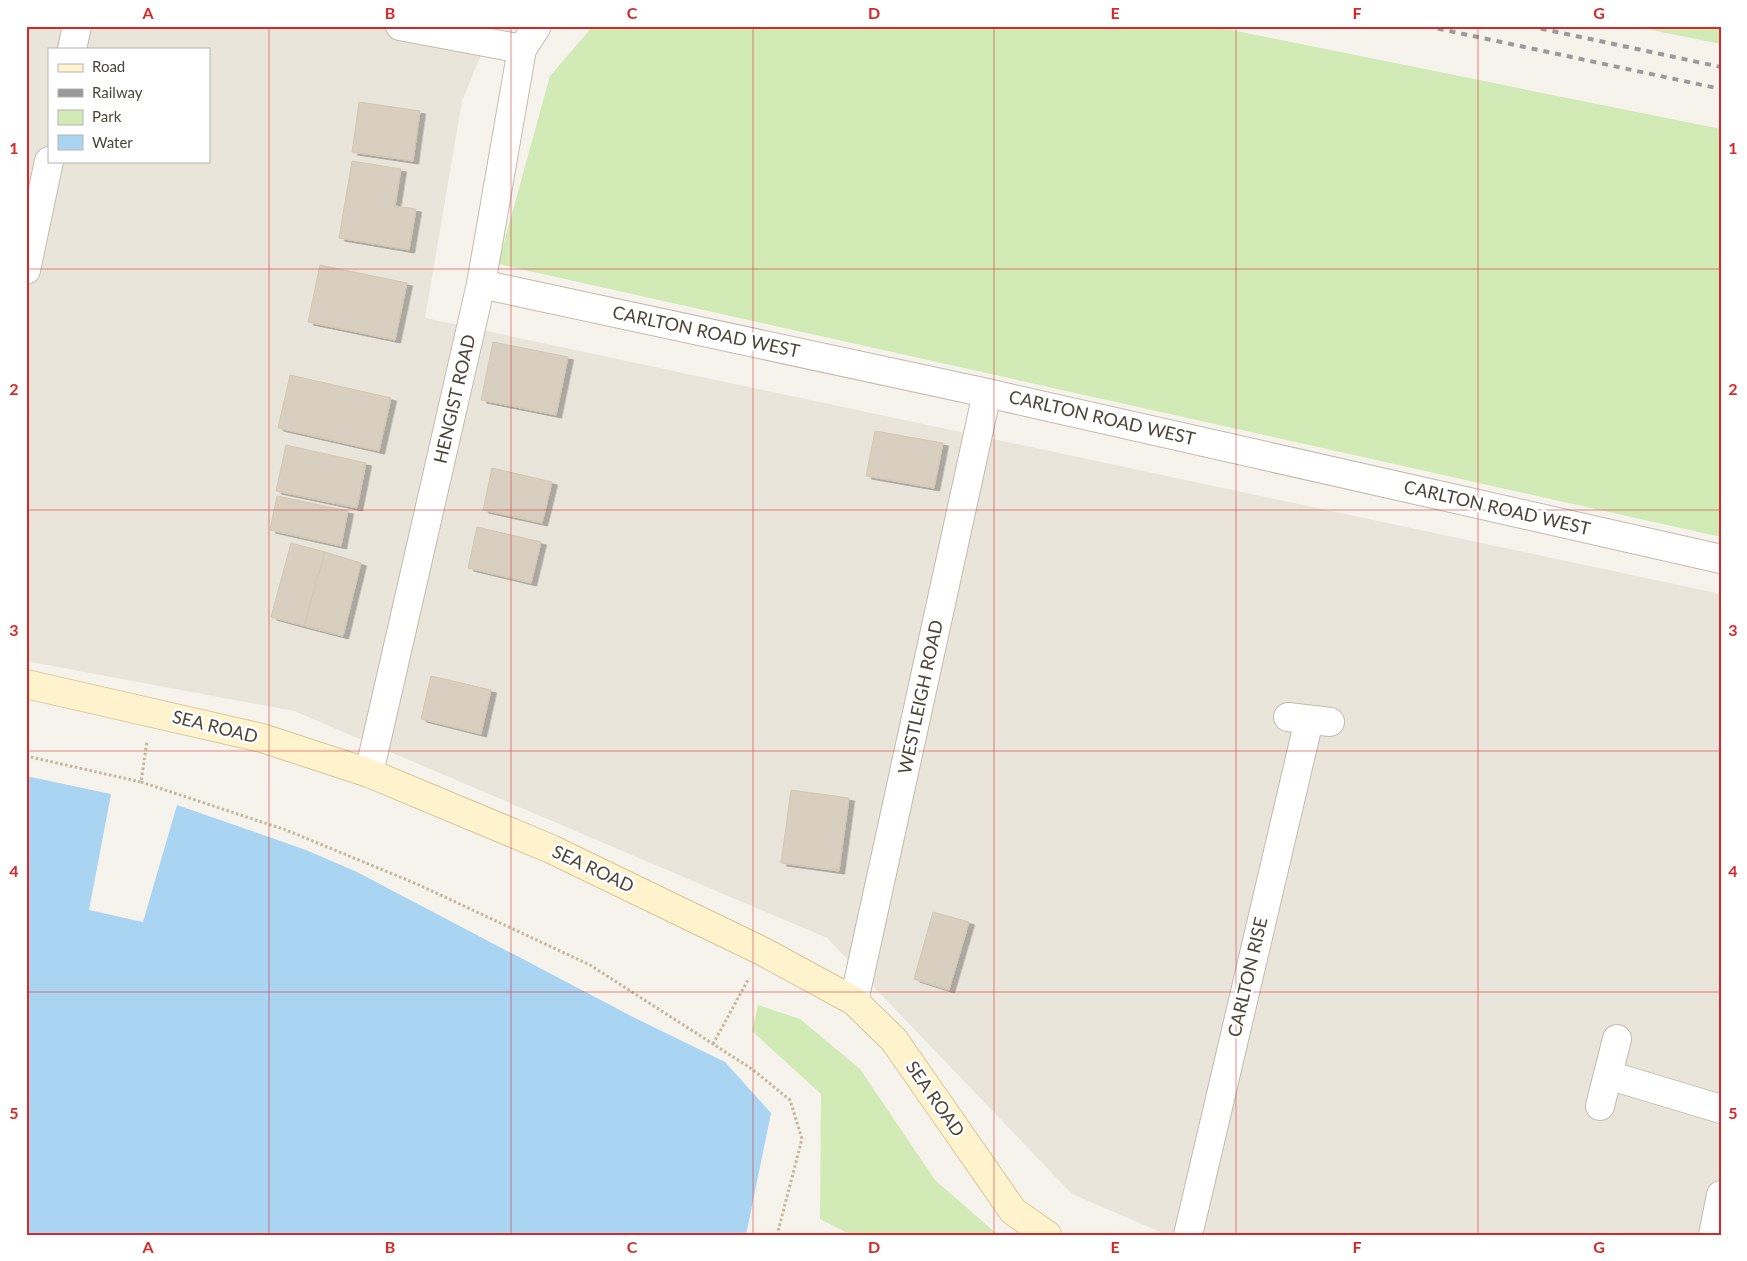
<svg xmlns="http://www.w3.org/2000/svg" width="1747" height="1261" font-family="Lato,sans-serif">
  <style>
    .residential { fill: #eae5da; fill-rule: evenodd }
    .green { fill: #d2eab5 }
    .water { fill: #a9d4f2 }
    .building { fill: #d8cfc1; stroke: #d3c7b4; filter: url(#shadow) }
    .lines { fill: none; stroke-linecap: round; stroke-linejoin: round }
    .street-casing { stroke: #c2bbae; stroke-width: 30 }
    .secondary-casing { stroke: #d6c79b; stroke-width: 30 }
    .path { stroke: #c4b79f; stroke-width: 3; stroke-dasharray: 2.5 2.5; stroke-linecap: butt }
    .street { stroke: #fff; stroke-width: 28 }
    .secondary { stroke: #fff3cd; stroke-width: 28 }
    .rail { stroke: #9a9a9a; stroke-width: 4; stroke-dasharray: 6 6; stroke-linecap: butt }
    .grid { fill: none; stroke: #d62828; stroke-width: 1; stroke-opacity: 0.55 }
    .labels { text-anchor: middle; stroke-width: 5; stroke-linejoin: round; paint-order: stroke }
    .street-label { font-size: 18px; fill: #4b4439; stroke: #fff }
    .neatline { fill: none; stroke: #d62828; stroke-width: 2 }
    .grid-label { font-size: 16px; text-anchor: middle; font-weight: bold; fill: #d62828 }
  </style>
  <defs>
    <filter id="shadow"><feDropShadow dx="5.5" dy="3" stdDeviation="0" flood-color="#0004"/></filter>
  </defs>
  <rect width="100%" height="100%" fill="#f6f3ec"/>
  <path class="residential" d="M 26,26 L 493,26 L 462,101 L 425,318 L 1721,594 L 1721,1235 L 1167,1235 L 1072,1194 L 827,938 L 294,711 L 26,661 ZM 49,49 L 209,49 L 209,161 L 49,161 Z"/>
  <g class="green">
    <path d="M 593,26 L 1212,26 L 1721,129 L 1721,537 L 498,264 L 550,76 Z"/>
    <path d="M 1632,26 L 1721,26 L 1721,44 Z"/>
    <path d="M 758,1005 L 800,1019 L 860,1069 L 935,1180 L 998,1235 L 851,1235 L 820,1219 L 821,1094 L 752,1031 Z"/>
  </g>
  <path class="water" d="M 26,776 L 111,794 L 89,910 L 143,922 L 177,805 L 306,850 L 357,872 L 633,1017 L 725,1062 L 771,1113 L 746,1235 L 26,1235 Z"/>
  <g class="building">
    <path d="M 359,102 L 420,111 L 413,161 L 352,152 Z"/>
    <path d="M 352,161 L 401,169 L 395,206 L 416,209 L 409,250 L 339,238 Z"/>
    <path d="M 320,265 L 407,283 L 395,340 L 308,322 Z"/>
    <path d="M 493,342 L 568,357 L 556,415 L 481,400 Z"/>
    <path d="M 290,375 L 391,398 L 379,451 L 278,428 Z"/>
    <path d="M 875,431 L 943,443 L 934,488 L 866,476 Z"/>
    <path d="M 286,445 L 366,463 L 357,508 L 276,491 Z"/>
    <path d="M 492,468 L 552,482 L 542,523 L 483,510 Z"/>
    <path d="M 277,496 L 348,511 L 341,546 L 270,530 Z"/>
    <path d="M 477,527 L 541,542 L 531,583 L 468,568 Z"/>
    <path d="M 291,543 L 325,552 L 304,626 L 271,617 Z"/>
    <path d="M 325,552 L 361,563 L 343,636 L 304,626 Z"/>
    <path d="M 431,676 L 491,690 L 481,734 L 421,719 Z"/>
    <path d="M 791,790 L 849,798 L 839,871 L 781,863 Z"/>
    <path d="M 933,912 L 969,922 L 949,990 L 914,979 Z"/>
  </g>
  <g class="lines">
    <g class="street-casing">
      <g id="street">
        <path d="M 400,26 L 522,49"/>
        <path d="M 72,49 L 77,26"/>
        <path d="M 26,270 L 49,161"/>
        <path d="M 481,284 L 987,393 L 1721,559"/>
        <path d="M 1288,717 L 1330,722"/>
        <path d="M 369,773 L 481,284 L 522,49 L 537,26"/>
        <path d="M 854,1001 L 987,393"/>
        <path d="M 1608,1075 L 1721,1109"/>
        <path d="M 1600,1106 L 1617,1039"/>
        <path d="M 1188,1235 L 1309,720"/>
        <path d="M 1713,1235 L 1721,1195"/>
      </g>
    </g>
    <g class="secondary-casing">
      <path id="secondary" d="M 26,684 L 262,738 L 369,773 L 551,849 L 762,951 L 854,1001 L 894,1040 L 1013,1211 L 1047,1235"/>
    </g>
    <g class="path">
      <path d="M 26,756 L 141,782 L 147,741"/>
      <path d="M 141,782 L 286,830 L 417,884 L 590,965 L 752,1069 L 790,1100 L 802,1139 L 777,1235"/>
      <path d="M 713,1044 L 749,978"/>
    </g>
    <use href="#street" class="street"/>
    <use href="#secondary" class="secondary"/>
    <g class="rail">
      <path d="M 1426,26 L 1721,89"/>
      <path d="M 1529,26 L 1721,67"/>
    </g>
  </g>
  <path class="grid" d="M 269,26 L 269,1235M 511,26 L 511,1235M 753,26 L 753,1235M 994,26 L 994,1235M 1236,26 L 1236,1235M 1478,26 L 1478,1235M 26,269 L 1721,269M 26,510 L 1721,510M 26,751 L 1721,751M 26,992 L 1721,992"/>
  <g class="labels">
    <g class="street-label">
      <text transform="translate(706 332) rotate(12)" y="6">CARLTON ROAD WEST</text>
      <text transform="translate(455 399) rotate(-77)" y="6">HENGIST ROAD</text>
      <text transform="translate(1102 418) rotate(13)" y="6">CARLTON ROAD WEST</text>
      <text transform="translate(1497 508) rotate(13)" y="6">CARLTON ROAD WEST</text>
      <text transform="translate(921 697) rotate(-78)" y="6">WESTLEIGH ROAD</text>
      <text transform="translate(215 727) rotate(14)" y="6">SEA ROAD</text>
      <text transform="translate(593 869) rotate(25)" y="6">SEA ROAD</text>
      <text transform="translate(1248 977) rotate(-77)" y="6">CARLTON RISE</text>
      <text transform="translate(935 1099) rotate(55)" y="6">SEA ROAD</text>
    </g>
  </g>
  <rect width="1747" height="1261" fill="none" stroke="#ffffff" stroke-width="55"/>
  <rect x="48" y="48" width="162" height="115" fill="#ffffff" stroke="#b7b4b0"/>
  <rect x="58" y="64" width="25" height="8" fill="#fff3cd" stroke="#b7b4b0"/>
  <text x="92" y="72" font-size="15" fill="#4b4439">Road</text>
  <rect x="58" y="89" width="25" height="8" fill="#9a9a9a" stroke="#b7b4b0"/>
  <text x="92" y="98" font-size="15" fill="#4b4439">Railway</text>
  <rect x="58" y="110" width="25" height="15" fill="#d2eab5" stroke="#b7b4b0"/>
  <text x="92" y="122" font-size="15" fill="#4b4439">Park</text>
  <rect x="58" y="135" width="25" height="15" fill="#a9d4f2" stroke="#b7b4b0"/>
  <text x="92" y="148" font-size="15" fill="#4b4439">Water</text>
  <rect x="28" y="28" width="1692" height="1206" class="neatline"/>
  <g class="grid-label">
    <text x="148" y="19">A</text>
    <text x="390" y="19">B</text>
    <text x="632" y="19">C</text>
    <text x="874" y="19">D</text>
    <text x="1115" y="19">E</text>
    <text x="1357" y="19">F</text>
    <text x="1599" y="19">G</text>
    <text x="14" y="154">1</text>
    <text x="1733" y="154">1</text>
    <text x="14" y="395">2</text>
    <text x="1733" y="395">2</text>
    <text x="14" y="636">3</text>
    <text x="1733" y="636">3</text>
    <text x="14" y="877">4</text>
    <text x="1733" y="877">4</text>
    <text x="14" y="1119">5</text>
    <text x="1733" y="1119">5</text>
    <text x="148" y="1253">A</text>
    <text x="390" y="1253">B</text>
    <text x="632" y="1253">C</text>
    <text x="874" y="1253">D</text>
    <text x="1115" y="1253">E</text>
    <text x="1357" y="1253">F</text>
    <text x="1599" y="1253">G</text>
  </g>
</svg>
